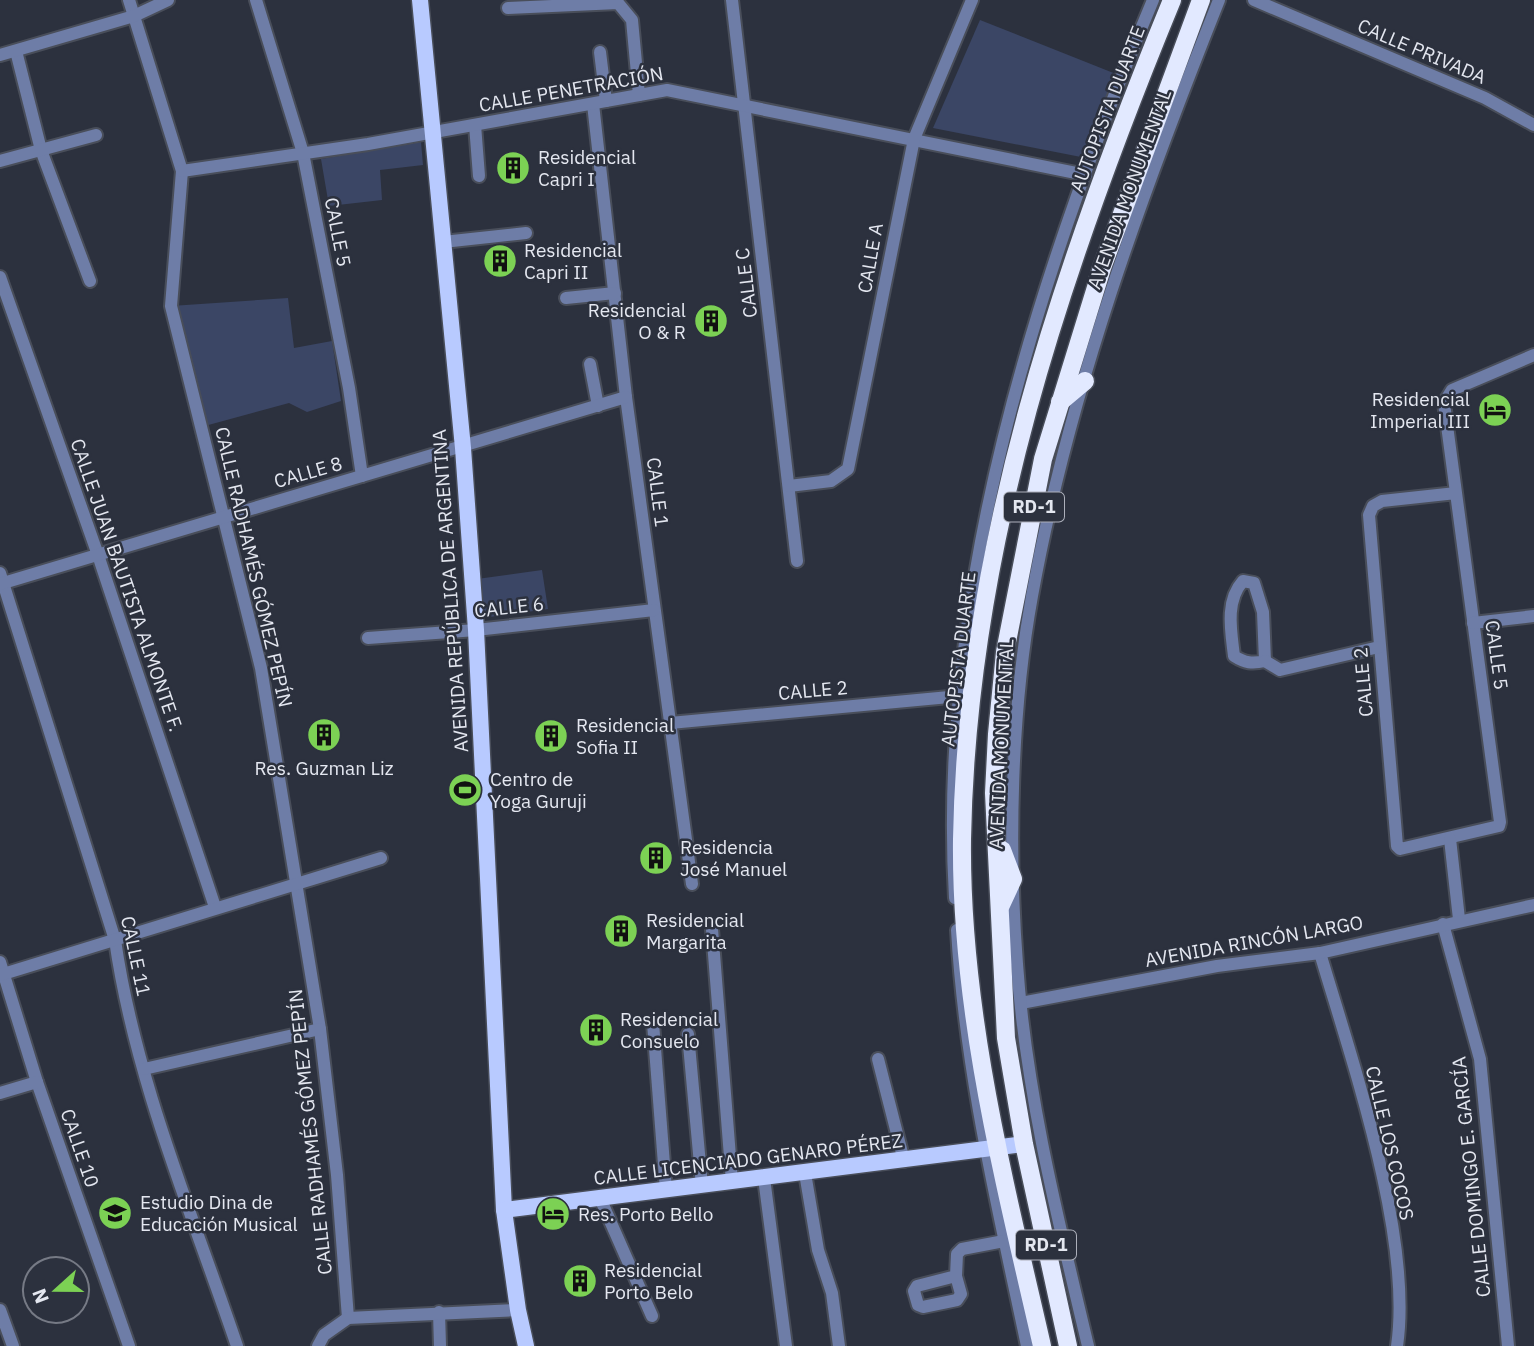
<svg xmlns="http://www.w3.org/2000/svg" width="1534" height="1346" font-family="'IBM Plex Sans',sans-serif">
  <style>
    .green { fill: #3b4665 }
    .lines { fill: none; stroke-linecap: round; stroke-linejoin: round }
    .minor-casing { stroke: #494e5a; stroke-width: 16 }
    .major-casing { stroke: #494e5a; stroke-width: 19 }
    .highway-casing { stroke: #494e5a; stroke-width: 21 }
    .minor { stroke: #6e7da7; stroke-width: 12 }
    .major { stroke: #b8caff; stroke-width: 16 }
    .highway { stroke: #e2e9ff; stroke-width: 18 }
    .labels { text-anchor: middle; stroke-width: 5; stroke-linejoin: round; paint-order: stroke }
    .shield { fill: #2c313e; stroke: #adb0bb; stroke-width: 2 }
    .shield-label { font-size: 18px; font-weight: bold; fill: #e4e7f0 }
    .street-label { font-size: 19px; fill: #e4e7f0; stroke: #2c313e }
    .poi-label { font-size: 19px; fill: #e4e7f0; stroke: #2c313e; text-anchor: start }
  </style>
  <rect width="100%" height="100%" fill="#2c313e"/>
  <g class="green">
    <path d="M 980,20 L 1116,74 L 1081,157 L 933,128 Z"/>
    <path d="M 421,142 L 423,165 L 380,170 L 382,200 L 329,206 L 321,159 Z"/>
    <path d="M 288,298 L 294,348 L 332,341 L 341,401 L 307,412 L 289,403 L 201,427 L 171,306 Z"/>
    <path d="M 542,570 L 548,609 L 482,618 L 477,579 Z"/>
  </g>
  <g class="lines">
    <g class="minor-casing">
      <g id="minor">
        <path d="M 129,0 L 182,171 L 171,306 L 261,668 L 320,1029 L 337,1175 L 348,1318"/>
        <path d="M 256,0 L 303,153 L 349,388 L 362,476"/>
        <path d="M 732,0 L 797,561"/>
        <path d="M 1254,0 L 1485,98 L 1534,125"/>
        <path d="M 508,8 L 618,3 L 632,20 L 639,95"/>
        <path d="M 16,51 L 41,150 L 90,281"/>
        <path d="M 600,52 L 606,101"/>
        <path d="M 0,55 L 134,16 L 168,0"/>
        <path d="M 593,104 L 626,397 L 692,884"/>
        <path d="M 475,125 L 479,176"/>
        <path d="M 0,161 L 96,135"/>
        <path d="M 182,171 L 368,144 L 667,90 L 1086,175"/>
        <path d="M 443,242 L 526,233"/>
        <path d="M 0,277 L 98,555 L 215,907"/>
        <path d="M 566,298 L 615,293"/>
        <path d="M 590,364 L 598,406"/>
        <path d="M 789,486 L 831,481 L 848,469 L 914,139 L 972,0"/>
        <path d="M 1456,493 L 1382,501 L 1373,506 L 1369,515 L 1397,846 L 1400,849 L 1499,826 L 1500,822 L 1444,403 L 1452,390 L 1534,355"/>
        <path d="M 0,573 L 115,940 C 135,1079 192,1213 237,1346"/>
        <path d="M 1243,581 L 1254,583 L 1263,612 L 1265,661 C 1252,664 1245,663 1234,656 C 1231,631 1225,601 1243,581 Z"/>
        <path d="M 0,584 L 626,397"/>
        <path d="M 1473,623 L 1534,616"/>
        <path d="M 368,638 L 476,630 L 654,610"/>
        <path d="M 1265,661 L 1280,670 L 1379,647"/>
        <path d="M 670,723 L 960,696"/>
        <path d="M 1450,839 L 1459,919"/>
        <path d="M 955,898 C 937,592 1036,279 1153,0"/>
        <path d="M 1443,924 L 1480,1059 L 1508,1346"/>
        <path d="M 712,929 L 732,1182"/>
        <path d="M 957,930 C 965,1071 998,1208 1027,1346"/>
        <path d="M 1320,953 C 1352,1061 1413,1237 1397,1346"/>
        <path d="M 0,962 L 37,1082 L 129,1346"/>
        <path d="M 0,975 L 381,858"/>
        <path d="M 1021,1003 L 1217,966 L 1320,953 L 1534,905"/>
        <path d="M 653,1023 L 666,1190"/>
        <path d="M 688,1034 L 702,1186"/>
        <path d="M 878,1059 L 904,1161"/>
        <path d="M 144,1069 L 320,1029"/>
        <path d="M 0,1093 L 37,1082"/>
        <path d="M 805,1173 L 818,1250 L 832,1293 L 839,1346"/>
        <path d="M 764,1178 L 786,1346"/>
        <path d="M 600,1198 L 652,1316"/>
        <path d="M 956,1276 L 961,1294 L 957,1300 L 923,1307 L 918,1305 L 914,1291 L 917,1286 L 956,1276 L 957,1254 L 962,1249 L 1004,1241"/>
        <path d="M 0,1310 L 13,1346"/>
        <path d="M 439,1312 L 440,1346"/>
        <path d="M 318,1346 L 324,1335 L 348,1318 L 518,1310"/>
        <path d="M 1088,1346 C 1058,1220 1026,1093 1017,964 C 1008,847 1011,711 1032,596 C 1069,391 1142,193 1219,0"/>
      </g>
    </g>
    <g class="major-casing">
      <g id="major">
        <path d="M 420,0 L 463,448 L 476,630 L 504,1210 L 518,1310 L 526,1346"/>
        <path d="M 504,1210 L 1024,1144"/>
      </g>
    </g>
    <g class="highway-casing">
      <g id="highway">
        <path d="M 1060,402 L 1085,381"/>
        <path d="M 1001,905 L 1013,879 L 1002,850"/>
        <path d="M 1042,1346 C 1004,1180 960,1010 962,839 C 967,547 1062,267 1172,0"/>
        <path d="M 1068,1346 L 1024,1144 L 1006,1038 L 994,793 L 997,734 L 1005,652 L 1043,459 L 1102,268 L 1201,0"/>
      </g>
    </g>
    <use href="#minor" class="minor"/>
    <use href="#major" class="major"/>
    <use href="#highway" class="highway"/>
  </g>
  <defs>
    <g id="building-disc" transform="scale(1.75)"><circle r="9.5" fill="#7cd154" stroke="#2c313e"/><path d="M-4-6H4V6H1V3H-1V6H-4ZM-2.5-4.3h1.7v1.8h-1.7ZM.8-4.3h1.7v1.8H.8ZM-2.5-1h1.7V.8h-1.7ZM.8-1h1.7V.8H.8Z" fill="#111"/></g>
    <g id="hotel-disc" transform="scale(1.75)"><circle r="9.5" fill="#7cd154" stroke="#2c313e"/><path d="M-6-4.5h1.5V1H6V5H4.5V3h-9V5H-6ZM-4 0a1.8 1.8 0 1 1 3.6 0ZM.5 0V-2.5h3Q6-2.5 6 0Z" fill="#111"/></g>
    <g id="stadium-disc" transform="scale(1.75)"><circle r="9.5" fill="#7cd154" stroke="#2c313e"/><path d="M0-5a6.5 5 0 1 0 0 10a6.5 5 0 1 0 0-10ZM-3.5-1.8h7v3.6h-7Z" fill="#111"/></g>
    <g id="school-disc" transform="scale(1.75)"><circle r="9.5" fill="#7cd154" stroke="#2c313e"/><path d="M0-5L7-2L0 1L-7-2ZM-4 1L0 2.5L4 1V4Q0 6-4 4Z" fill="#111"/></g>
  </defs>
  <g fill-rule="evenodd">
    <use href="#building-disc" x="513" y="168"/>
    <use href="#building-disc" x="500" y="261"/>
    <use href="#building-disc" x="711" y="321"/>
    <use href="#hotel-disc" x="1495" y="410"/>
    <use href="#building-disc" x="324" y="735"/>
    <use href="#building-disc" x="551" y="736"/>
    <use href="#stadium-disc" x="465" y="790"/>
    <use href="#building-disc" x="656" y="858"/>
    <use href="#building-disc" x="621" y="931"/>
    <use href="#building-disc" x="596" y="1030"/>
    <use href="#school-disc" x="115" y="1213"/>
    <use href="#hotel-disc" x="553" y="1214"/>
    <use href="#building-disc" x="580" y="1281"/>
  </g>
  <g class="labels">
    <g class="shield">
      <rect x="1004" y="492.5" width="60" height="29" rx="5"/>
      <rect x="1016" y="1230.5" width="60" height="29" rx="5"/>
    </g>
    <g class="shield-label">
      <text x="1034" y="513">RD-1</text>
      <text x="1046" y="1251">RD-1</text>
    </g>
    <g class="street-label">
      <text transform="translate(1422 51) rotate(23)" y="7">CALLE PRIVADA</text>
      <text transform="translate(571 89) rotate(-10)" y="7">CALLE PENETRACIÓN</text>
      <text transform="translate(1107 109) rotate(-69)" y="7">AUTOPISTA DUARTE</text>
      <text transform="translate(1129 189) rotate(-70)" y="7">AVENIDA MONUMENTAL</text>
      <text transform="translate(338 232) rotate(79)" y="7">CALLE 5</text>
      <text transform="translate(870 258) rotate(-80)" y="7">CALLE A</text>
      <text transform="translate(746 283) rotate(-97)" y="7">CALLE C</text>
      <text transform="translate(308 472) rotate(-16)" y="7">CALLE 8</text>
      <text transform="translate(658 492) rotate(83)" y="7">CALLE 1</text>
      <text transform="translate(254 567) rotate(77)" y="7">CALLE RADHAMÉS GÓMEZ PEPÍN</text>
      <text transform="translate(127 585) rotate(71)" y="7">CALLE JUAN BAUTISTA ALMONTE F.</text>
      <text transform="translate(450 591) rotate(-94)" y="7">AVENIDA REPÚBLICA DE ARGENTINA</text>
      <text transform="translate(509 607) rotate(-6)" y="7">CALLE 6</text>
      <text transform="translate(1497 655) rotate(82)" y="7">CALLE 5</text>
      <text transform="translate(958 659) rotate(-83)" y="7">AUTOPISTA DUARTE</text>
      <text transform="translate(1363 682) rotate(-95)" y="7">CALLE 2</text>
      <text transform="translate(813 690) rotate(-5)" y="7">CALLE 2</text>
      <text transform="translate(1001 744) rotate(-87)" y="7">AVENIDA MONUMENTAL</text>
      <text transform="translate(1254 941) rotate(-10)" y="7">AVENIDA RINCÓN LARGO</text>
      <text transform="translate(136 956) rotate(78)" y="7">CALLE 11</text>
      <text transform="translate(310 1132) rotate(-96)" y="7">CALLE RADHAMÉS GÓMEZ PEPÍN</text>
      <text transform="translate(1390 1143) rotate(77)" y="7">CALLE LOS COCOS</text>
      <text transform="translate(80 1148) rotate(71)" y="7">CALLE 10</text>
      <text transform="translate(748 1159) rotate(-7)" y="7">CALLE LICENCIADO GENARO PÉREZ</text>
      <text transform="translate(1471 1177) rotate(-96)" y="7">CALLE DOMINGO E. GARCÍA</text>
    </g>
    <g class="poi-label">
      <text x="538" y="164">Residencial<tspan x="538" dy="22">Capri I</tspan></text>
      <text x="524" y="257">Residencial<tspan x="524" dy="22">Capri II</tspan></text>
      <text x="686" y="317" text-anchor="end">Residencial<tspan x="686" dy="22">O &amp; R</tspan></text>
      <text x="1470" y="406" text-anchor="end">Residencial<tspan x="1470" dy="22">Imperial III</tspan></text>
      <text x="576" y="732">Residencial<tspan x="576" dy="22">Sofia II</tspan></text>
      <text x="324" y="775" text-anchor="middle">Res. Guzman Liz</text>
      <text x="490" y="786">Centro de<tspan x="490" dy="22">Yoga Guruji</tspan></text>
      <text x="680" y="854">Residencia<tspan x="680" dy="22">José Manuel</tspan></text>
      <text x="646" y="927">Residencial<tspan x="646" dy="22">Margarita</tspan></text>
      <text x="620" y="1026">Residencial<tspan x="620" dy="22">Consuelo</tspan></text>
      <text x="140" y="1209">Estudio Dina de<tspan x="140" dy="22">Educación Musical</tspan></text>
      <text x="578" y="1221">Res. Porto Bello</text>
      <text x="604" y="1277">Residencial<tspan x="604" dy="22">Porto Belo</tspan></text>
    </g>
  </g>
  <g transform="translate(56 1290) rotate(249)"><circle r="33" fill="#2c313e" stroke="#767a85" stroke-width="2"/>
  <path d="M0-5L12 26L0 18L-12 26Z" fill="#7cd154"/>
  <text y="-10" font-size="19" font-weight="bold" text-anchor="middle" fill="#e4e7f0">N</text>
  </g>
</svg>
